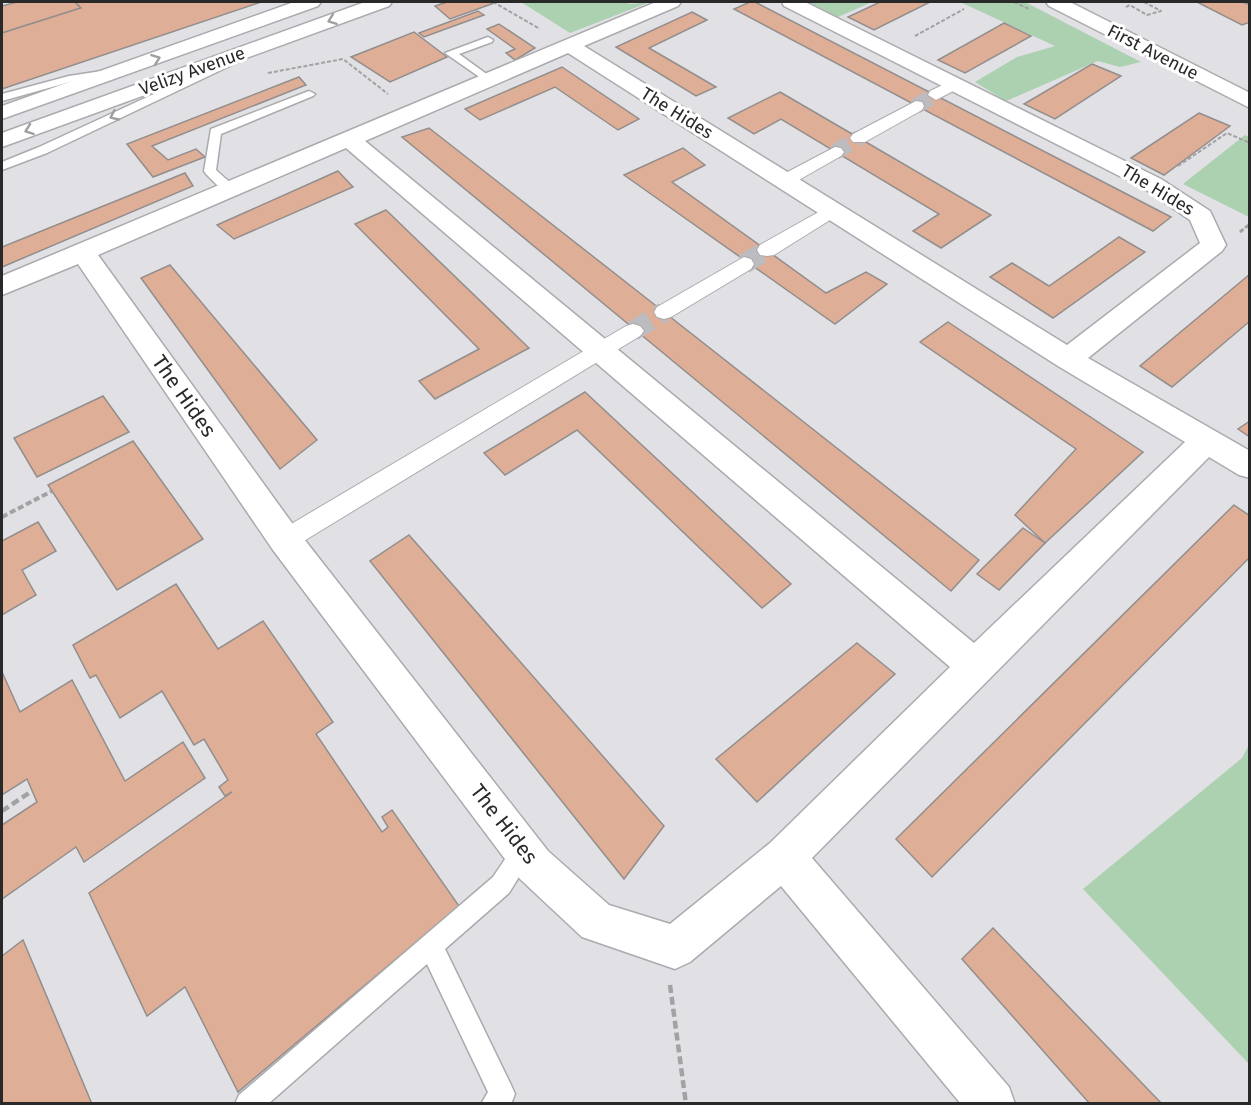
<svg xmlns="http://www.w3.org/2000/svg" width="1251" height="1105" font-family="'Fira Sans',sans-serif">
  <style>
    .green { fill: #abd1b0 }
    .building { fill: #dfae96; stroke: #928e8d; stroke-width: 1.5 }
    .lines { fill: none; stroke-linecap: round; stroke-linejoin: round }
    .pedestrian-tunnel-far1 { stroke: #bcbbbf; stroke-width: 16; stroke-dasharray: 16 8; stroke-linecap: butt }
    .pedestrian-tunnel { stroke: #bcbbbf; stroke-width: 20; stroke-dasharray: 20 10; stroke-linecap: butt }
    .service-casing { stroke: #abaaae; stroke-width: 3 }
    .pedestrian-casing { stroke: #abaaae; stroke-width: 2 }
    .minor-casing { stroke: #abaaae; stroke-width: 3 }
    .tertiary-casing { stroke: #abaaae; stroke-width: 3 }
    .primary-casing { stroke: #abaaae; stroke-width: 3 }
    .path-far3 { stroke: #a2a1a4; stroke-width: 2; stroke-dasharray: 4 2; stroke-linecap: butt }
    .path-far2 { stroke: #a2a1a4; stroke-width: 3; stroke-dasharray: 4.5 2; stroke-linecap: butt }
    .path-far1 { stroke: #a2a1a4; stroke-width: 4; stroke-dasharray: 6 3; stroke-linecap: butt }
    .path { stroke: #a2a1a4; stroke-width: 4.5; stroke-dasharray: 8 4; stroke-linecap: butt }
    .service { fill: #fff; fill-rule: evenodd }
    .pedestrian { fill: #fff; fill-rule: evenodd }
    .minor { fill: #fff; fill-rule: evenodd }
    .tertiary { fill: #fff; fill-rule: evenodd }
    .primary { fill: #fff; fill-rule: evenodd }
    .oneway { stroke: #9f9f9f }
    .labels { text-anchor: middle; stroke-width: 6; stroke-linejoin: round; paint-order: stroke }
    .far-street-label { font-size: 18px; fill: #29292a; stroke: #fff }
    .street-label { font-size: 21px; fill: #29292a; stroke: #fff }
  </style>
  <rect width="100%" height="100%" fill="#e1e0e4"/>
  <g class="green">
    <path d="M 521,2 L 625,2 L 630,4 L 650,2 L 570,33 Z"/>
    <path d="M 808,2 L 872,2 L 838,17 Z"/>
    <path d="M 960,2 L 1025,2 L 1141,62 L 1120,67 L 1098,61 L 1006,101 L 975,82 L 1017,57 L 1055,46 Z"/>
    <path d="M 1245,135 L 1249,137 L 1249,217 L 1183,184 Z"/>
    <path d="M 1249,745 L 1249,1064 L 1083,889 L 1242,758 Z"/>
  </g>
  <g class="building">
    <path d="M 17,2 L 75,2 L 81,8 L 2,33 L 2,6 Z"/>
    <path d="M 75,2 L 261,2 L 2,89 L 2,33 L 81,8 Z"/>
    <path d="M 447,2 L 497,2 L 450,19 L 435,6 Z"/>
    <path d="M 750,2 L 755,2 L 1171,217 L 1153,231 L 734,9 Z"/>
    <path d="M 880,2 L 930,2 L 874,30 L 848,17 Z"/>
    <path d="M 1197,2 L 1243,2 L 1250,5 L 1250,22 L 1242,25 Z"/>
    <path d="M 478,11 L 484,15 L 424,37 L 419,33 Z"/>
    <path d="M 692,12 L 707,20 L 649,48 L 716,87 L 696,96 L 616,47 Z"/>
    <path d="M 1004,23 L 1031,36 L 965,73 L 938,60 Z"/>
    <path d="M 499,24 L 535,48 L 515,60 L 506,53 L 515,49 L 487,29 Z"/>
    <path d="M 414,32 L 447,57 L 390,82 L 351,57 Z"/>
    <path d="M 1092,64 L 1121,76 L 1055,119 L 1024,104 Z"/>
    <path d="M 562,67 L 639,119 L 618,130 L 555,87 L 480,120 L 465,109 Z"/>
    <path d="M 299,77 L 306,85 L 152,146 L 168,160 L 196,149 L 205,157 L 153,177 L 127,144 Z"/>
    <path d="M 780,92 L 859,138 L 991,215 L 941,248 L 913,231 L 939,214 L 781,119 L 754,134 L 728,118 Z"/>
    <path d="M 1199,113 L 1230,126 L 1164,175 L 1131,158 Z"/>
    <path d="M 429,128 L 664,312 L 979,560 L 951,591 L 402,137 Z"/>
    <path d="M 683,148 L 705,165 L 672,182 L 826,293 L 866,272 L 887,284 L 835,324 L 624,175 Z"/>
    <path d="M 338,171 L 353,187 L 234,239 L 217,225 Z"/>
    <path d="M 185,173 L 193,186 L 2,267 L 2,247 Z"/>
    <path d="M 386,210 L 529,348 L 435,399 L 419,381 L 479,349 L 355,224 Z"/>
    <path d="M 1119,237 L 1145,252 L 1053,318 L 990,277 L 1012,263 L 1049,286 Z"/>
    <path d="M 170,265 L 317,440 L 280,469 L 141,278 Z"/>
    <path d="M 1250,274 L 1250,321 L 1172,387 L 1140,366 Z"/>
    <path d="M 948,322 L 1143,452 L 1045,543 L 1015,515 L 1076,449 L 920,342 Z"/>
    <path d="M 585,392 L 791,584 L 762,608 L 577,430 L 505,475 L 484,453 Z"/>
    <path d="M 103,396 L 129,432 L 37,477 L 14,438 Z"/>
    <path d="M 1250,421 L 1250,437 L 1238,429 Z"/>
    <path d="M 133,441 L 203,539 L 117,590 L 48,485 Z"/>
    <path d="M 1234,505 L 1250,516 L 1250,557 L 932,877 L 896,839 Z"/>
    <path d="M 38,522 L 56,551 L 22,570 L 36,595 L 2,615 L 2,541 Z"/>
    <path d="M 1023,528 L 1045,543 L 999,590 L 977,574 Z"/>
    <path d="M 409,535 L 664,826 L 624,879 L 370,561 Z"/>
    <path d="M 176,584 L 218,649 L 263,621 L 333,722 L 316,734 L 382,832 L 388,827 L 382,817 L 392,810 L 459,906 L 238,1092 L 185,987 L 147,1016 L 89,893 L 232,792 L 225,796 L 219,787 L 228,780 L 204,739 L 194,745 L 162,691 L 120,718 L 96,675 L 90,678 L 73,645 Z"/>
    <path d="M 857,643 L 895,674 L 757,802 L 716,759 Z"/>
    <path d="M 2,672 L 20,712 L 72,680 L 125,781 L 183,742 L 205,778 L 84,862 L 76,847 L 2,899 L 2,825 L 37,802 L 27,779 L 2,795 Z"/>
    <path d="M 993,928 L 1162,1104 L 1090,1104 L 962,959 Z"/>
    <path d="M 23,940 L 92,1104 L 2,1104 L 2,956 Z"/>
  </g>
  <g class="lines">
    <g class="pedestrian-tunnel-far1">
      <path d="M 916,106 L 936,95"/>
      <path d="M 835,152 L 859,138"/>
    </g>
    <g class="pedestrian-tunnel">
      <path d="M 744,264 L 767,250"/>
      <path d="M 633,331 L 664,312"/>
    </g>
    <g class="service-casing">
      <g id="service">
        <path d="M 488,37 L 493,40 L 492,42 L 459,54 L 492,78 L 492,82 L 488,83 L 445,53 Z"/>
        <path d="M 234,57 L 238,58 L 238,62 L 47,153 L 2,170 L 2,162 L 39,147 Z"/>
        <path d="M 108,70 L 114,73 L 112,75 L 70,82 L 2,101 L 2,94 L 69,76 Z"/>
        <path d="M 309,91 L 315,94 L 313,96 L 221,134 L 216,170 L 235,187 L 236,190 L 235,193 L 225,193 L 206,174 L 204,171 L 211,129 Z"/>
        <path d="M 524,840 L 532,843 L 535,851 L 509,893 L 445,949 L 511,1085 L 515,1094 L 511,1104 L 481,1104 L 488,1092 L 427,964 L 268,1104 L 235,1104 L 239,1095 L 493,877 L 516,843 Z"/>
      </g>
    </g>
    <g class="pedestrian-casing">
      <g id="pedestrian">
        <path d="M 955,79 L 961,81 L 963,84 L 961,87 L 936,100 L 928,95 L 930,91 Z"/>
        <path d="M 916,101 L 922,102 L 924,106 L 922,110 L 865,142 L 853,142 L 850,138 L 853,134 Z"/>
        <path d="M 835,147 L 841,148 L 844,152 L 841,156 L 790,185 L 778,185 L 775,181 L 778,177 Z"/>
        <path d="M 831,205 L 838,207 L 840,211 L 838,215 L 774,255 L 767,256 L 760,255 L 757,250 L 760,245 Z"/>
        <path d="M 744,257 L 751,259 L 754,264 L 751,269 L 671,317 L 664,319 L 657,317 L 654,312 L 657,307 Z"/>
        <path d="M 633,324 L 640,326 L 644,331 L 640,336 L 294,547 L 285,551 L 276,547 L 272,540 L 276,533 L 626,326 Z"/>
      </g>
    </g>
    <g class="minor-casing">
      <path id="minor" d="M 656,2 L 681,2 L 678,6 L 584,46 L 1067,345 L 1200,243 L 1190,220 L 1145,189 L 784,6 L 782,2 L 805,2 L 1161,179 L 1210,211 L 1226,245 L 1222,251 L 1088,358 L 1250,451 L 1250,478 L 1239,475 L 1209,457 L 812,858 L 1009,1087 L 1015,1104 L 961,1104 L 781,886 L 690,962 L 675,969 L 582,937 L 520,879 L 273,550 L 78,264 L 2,295 L 2,276 ZM 568,53 L 1058,366 L 1185,442 L 974,643 L 365,141 ZM 346,148 L 950,667 L 770,843 L 670,924 L 609,905 L 548,851 L 297,530 L 98,255 Z"/>
    </g>
    <g class="tertiary-casing">
      <path id="tertiary" d="M 1046,2 L 1070,2 L 1250,93 L 1250,108 L 1049,6 Z"/>
    </g>
    <g class="primary-casing">
      <g id="primary">
        <path d="M 294,2 L 321,2 L 318,6 L 2,119 L 2,106 Z"/>
        <path d="M 365,2 L 392,2 L 389,6 L 2,147 L 2,133 Z"/>
      </g>
    </g>
    <g class="path-far3">
      <path d="M 493,2 L 540,29"/>
      <path d="M 1014,2 L 1029,9"/>
      <path d="M 1126,7 L 1130,5 L 1147,15 L 1161,11 L 1144,2"/>
      <path d="M 915,36 L 964,9"/>
      <path d="M 268,73 L 343,59 L 388,94"/>
      <path d="M 1178,166 L 1227,133 L 1250,143"/>
    </g>
    <path class="path-far2" d="M 1240,232 L 1250,224"/>
    <path class="path-far1" d="M 2,517 L 52,491"/>
    <g class="path">
      <path d="M 2,811 L 32,791"/>
      <path d="M 670,985 L 686,1104"/>
    </g>
    <use href="#service" class="service"/>
    <use href="#pedestrian" class="pedestrian"/>
    <use href="#minor" class="minor"/>
    <use href="#tertiary" class="tertiary"/>
    <use href="#primary" class="primary"/>
  </g>
  <defs><path id="oneway-chevron" d="M-2-3.5L2.5 0L-2 3.5" fill="none" stroke-width="1.6" stroke-linecap="round" stroke-linejoin="round" transform="scale(1.5)"/></defs>
  <g class="oneway">
    <use href="#oneway-chevron" transform="translate(332 20) rotate(160)"/>
    <use href="#oneway-chevron" transform="translate(156 59) rotate(-20)"/>
    <use href="#oneway-chevron" transform="translate(114 116) rotate(155)"/>
    <use href="#oneway-chevron" transform="translate(29 130) rotate(160)"/>
  </g>
  <g class="labels">
    <g class="far-street-label">
      <text transform="translate(1153 52) rotate(27)" y="6">First Avenue</text>
      <text transform="translate(192 71) rotate(-20)" y="6">Velizy Avenue</text>
      <text transform="translate(677 113) rotate(32)" y="6">The Hides</text>
      <text transform="translate(1158 190) rotate(31)" y="6">The Hides</text>
    </g>
    <g class="street-label">
      <text transform="translate(184 396) rotate(55)" y="7">The Hides</text>
      <text transform="translate(504 824) rotate(52)" y="7">The Hides</text>
    </g>
  </g>
  <rect width="1251" height="1105" fill="none" stroke="#29292a" stroke-width="6"/>
</svg>
